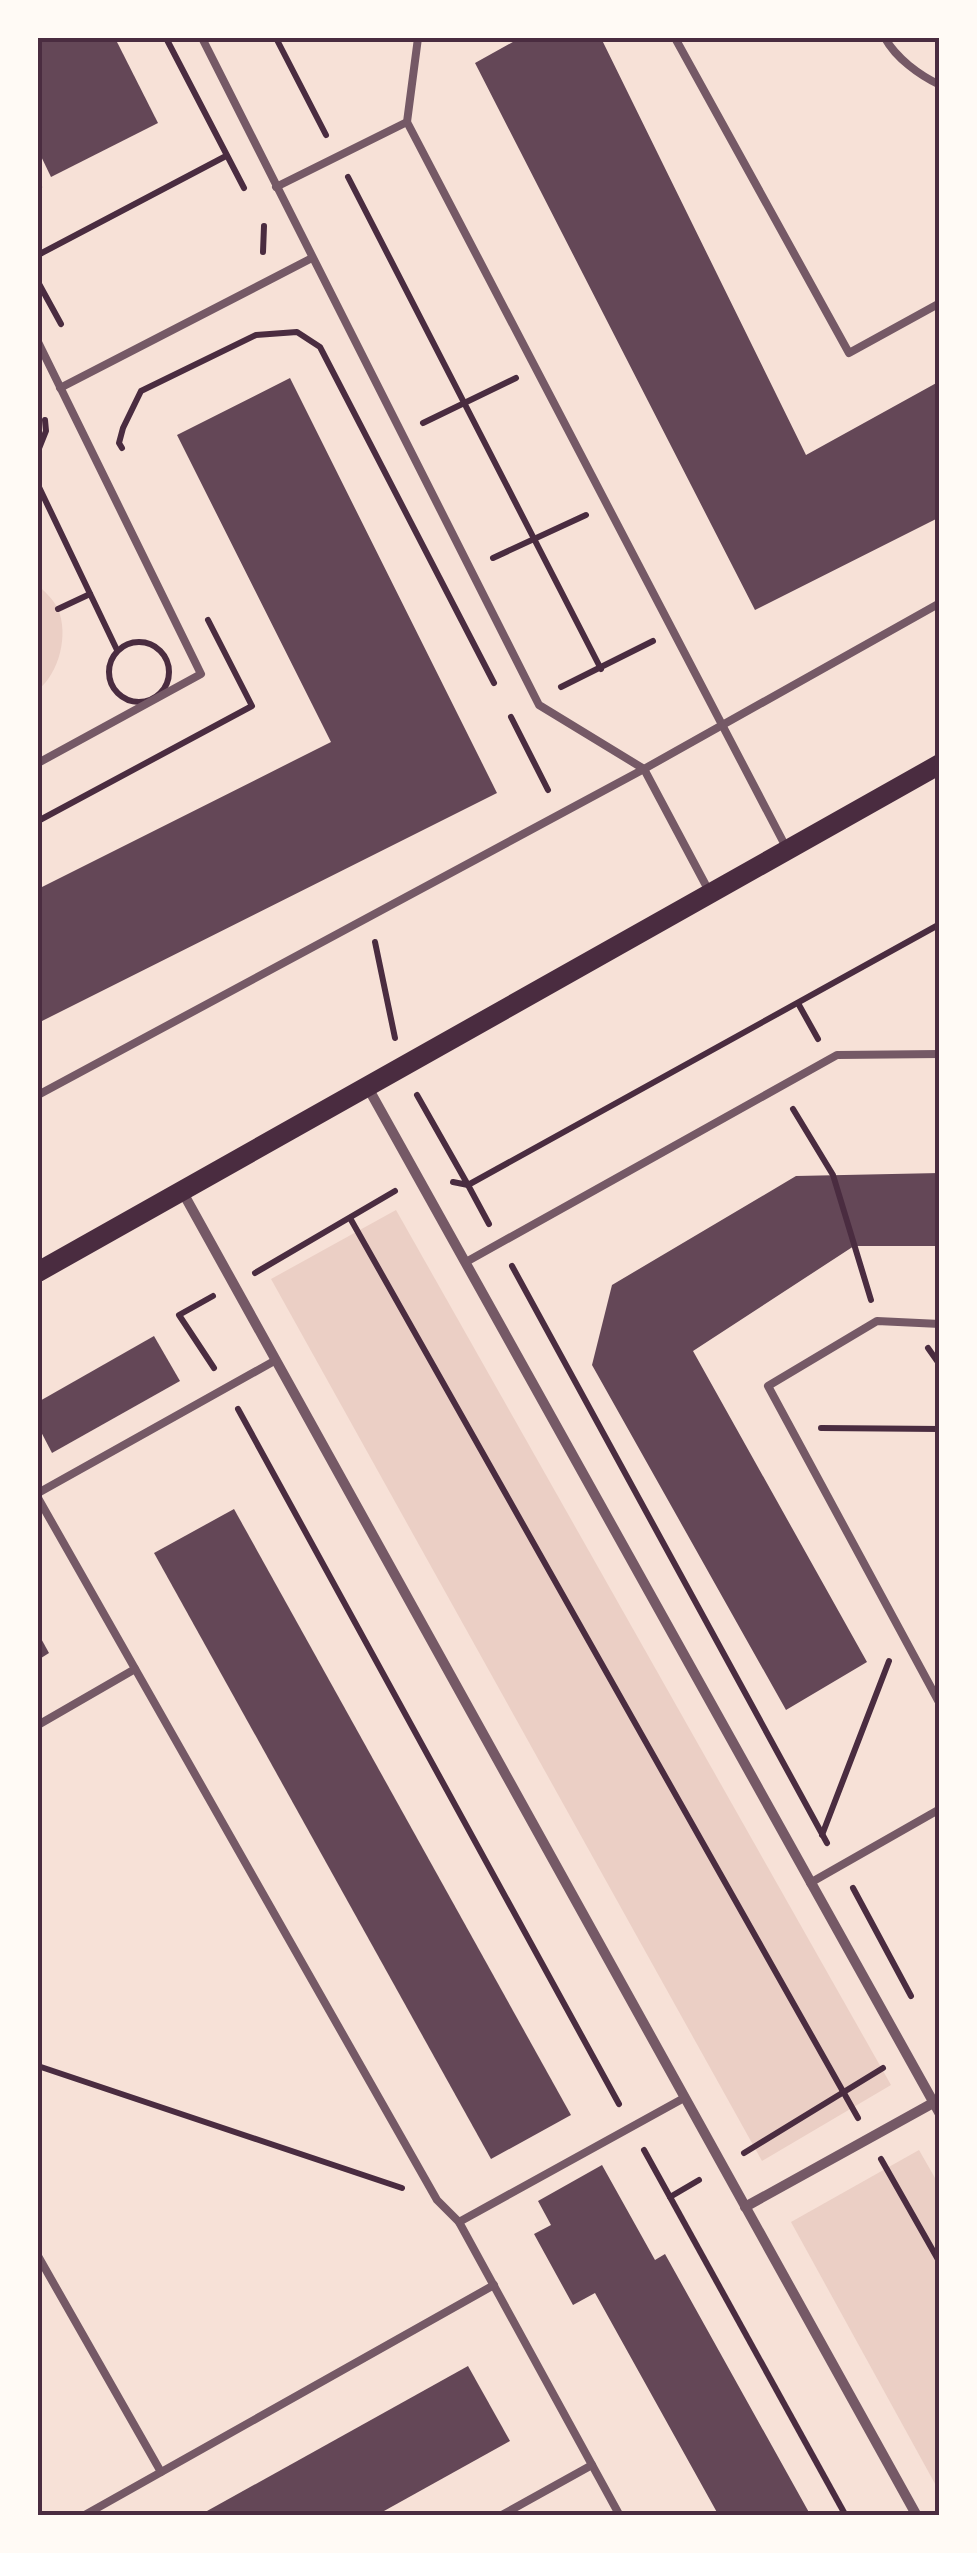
<svg xmlns="http://www.w3.org/2000/svg" width="977" height="2553" font-family="Lato,sans-serif">
  <style>
    .green { fill: #ebcfc5 }
    .building { fill: #644757 }
    .lines { fill: none; stroke-linecap: round; stroke-linejoin: round }
    .path { stroke: #4a2c40; stroke-width: 6 }
    .service { stroke: #755966; stroke-width: 8 }
    .minor { stroke: #755966; stroke-width: 10 }
    .secondary { stroke: #4a2c40; stroke-width: 20 }
    .neatline { fill: none; stroke: #4a2c40; stroke-width: 4 }
  </style>
  <rect width="100%" height="100%" fill="#f7e1d7"/>
  <g class="green">
    <path d="M 38,585 C 45,592 54,600 58,609 C 69,635 59,673 38,690 Z"/>
    <path d="M 396,1210 L 891,2085 L 762,2161 L 271,1279 Z"/>
    <path d="M 919,2150 L 939,2185 L 939,2491 L 791,2222 Z"/>
  </g>
  <g class="building">
    <path d="M 38,38 L 115,38 L 158,123 L 51,177 L 38,150 Z"/>
    <path d="M 520,38 L 601,38 L 806,455 L 940,381 L 940,517 L 755,610 L 475,63 Z"/>
    <path d="M 290,378 L 497,793 L 38,1023 L 38,889 L 331,742 L 177,435 Z"/>
    <path d="M 940,1173 L 940,1246 L 854,1246 L 693,1351 L 867,1662 L 786,1710 L 592,1365 L 612,1285 L 796,1176 Z"/>
    <path d="M 154,1336 L 180,1381 L 52,1453 L 38,1426 L 38,1402 Z"/>
    <path d="M 234,1509 L 571,2115 L 491,2159 L 154,1553 Z"/>
    <path d="M 38,1633 L 49,1653 L 38,1660 Z"/>
    <path d="M 602,2165 L 655,2260 L 665,2254 L 811,2516 L 719,2516 L 595,2293 L 573,2305 L 534,2234 L 551,2225 L 538,2201 Z"/>
    <path d="M 468,2366 L 510,2441 L 375,2516 L 198,2516 Z"/>
  </g>
  <g class="lines">
    <g class="path">
      <path d="M 166,38 L 244,188"/>
      <path d="M 276,38 L 326,135"/>
      <path d="M 348,177 L 601,669"/>
      <path d="M 38,188 L 39,187"/>
      <path d="M 263,252 L 264,226"/>
      <path d="M 38,255 L 226,156"/>
      <path d="M 38,282 L 61,324"/>
      <path d="M 423,423 L 516,378"/>
      <path d="M 122,448 L 119,443 L 123,428 L 141,391 L 256,335 L 297,332 L 320,347 L 494,683"/>
      <path d="M 38,451 L 46,431 L 45,420"/>
      <path d="M 38,485 L 117,650"/>
      <path d="M 493,558 L 586,515"/>
      <path d="M 58,609 L 90,594"/>
      <circle cx="139" cy="672" r="30"/>
      <path d="M 561,687 L 653,641"/>
      <path d="M 511,717 L 548,790"/>
      <path d="M 38,821 L 252,706 L 208,620"/>
      <path d="M 375,942 L 395,1038"/>
      <path d="M 799,1005 L 818,1039"/>
      <path d="M 417,1095 L 468,1185 L 453,1182"/>
      <path d="M 793,1109 L 833,1175 L 871,1300"/>
      <path d="M 350,1218 L 858,2118"/>
      <path d="M 489,1224 L 468,1185 L 940,924"/>
      <path d="M 512,1266 L 827,1843"/>
      <path d="M 255,1273 L 395,1191"/>
      <path d="M 213,1296 L 179,1315 L 214,1368"/>
      <path d="M 928,1348 L 940,1365"/>
      <path d="M 238,1409 L 619,2104"/>
      <path d="M 821,1428 L 940,1429"/>
      <path d="M 822,1835 L 889,1661"/>
      <path d="M 853,1888 L 911,1996"/>
      <path d="M 38,2066 L 402,2188"/>
      <path d="M 644,2150 L 670,2197 L 699,2180"/>
      <path d="M 744,2153 L 883,2068"/>
      <path d="M 881,2159 L 940,2263"/>
      <path d="M 670,2197 L 846,2516"/>
    </g>
    <g class="service">
      <path d="M 202,38 L 539,705 L 644,769 L 710,893"/>
      <path d="M 675,38 L 849,353 L 940,303"/>
      <path d="M 885,38 C 896,58 919,75 940,85"/>
      <path d="M 407,122 L 787,849"/>
      <path d="M 276,187 L 407,122 L 418,38"/>
      <path d="M 38,342 L 201,674 L 38,763"/>
      <path d="M 60,388 L 312,258"/>
      <path d="M 38,1095 L 644,769 L 940,603"/>
      <path d="M 466,1262 L 837,1055 L 940,1054"/>
      <path d="M 940,1324 L 877,1321 L 768,1386 L 940,1704"/>
      <path d="M 38,1493 L 276,1360"/>
      <path d="M 38,1498 L 437,2200 L 459,2222 L 620,2516"/>
      <path d="M 38,1725 L 135,1669"/>
      <path d="M 810,1883 L 940,1809"/>
      <path d="M 459,2222 L 684,2098"/>
      <path d="M 38,2256 L 161,2472"/>
      <path d="M 83,2516 L 494,2285"/>
      <path d="M 500,2516 L 592,2465"/>
    </g>
    <g class="minor">
      <path d="M 367,1086 L 940,2114"/>
      <path d="M 182,1191 L 917,2516"/>
      <path d="M 745,2207 L 933,2103"/>
    </g>
    <path class="secondary" d="M 38,1272 L 940,764"/>
  </g>
  <rect width="977" height="2553" fill="none" stroke="#fffaf5" stroke-width="80"/>
  <rect x="40" y="40" width="897" height="2473" class="neatline"/>
</svg>
